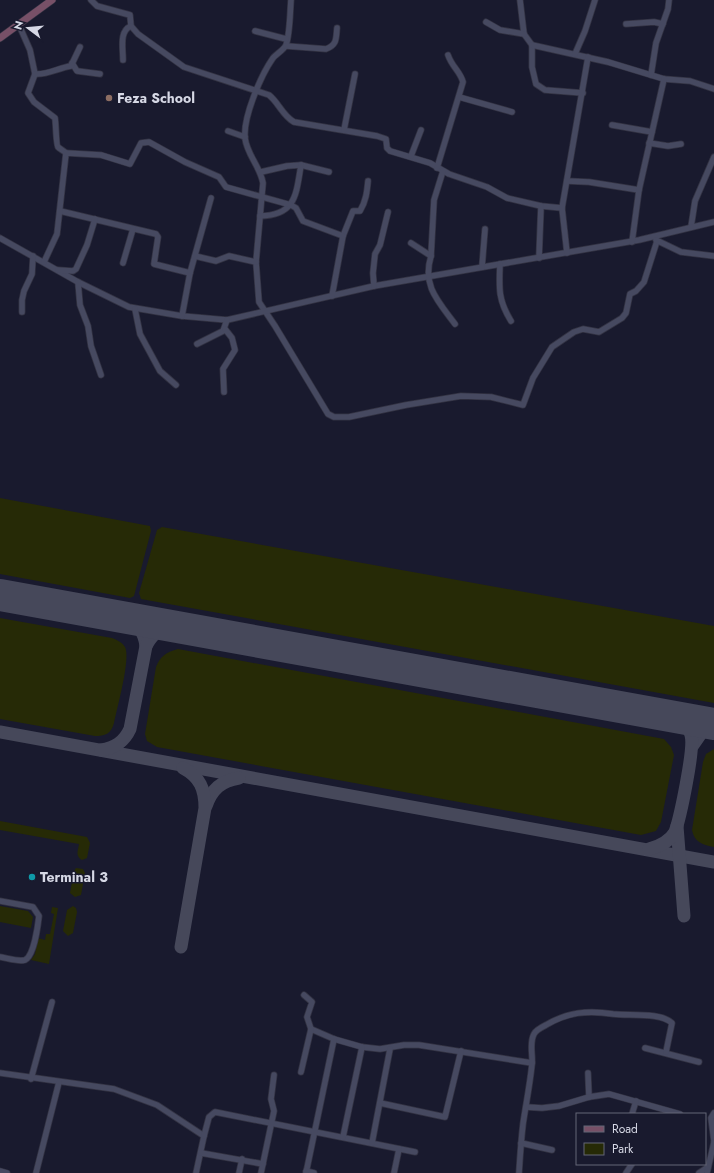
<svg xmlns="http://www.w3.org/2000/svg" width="714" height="1173" font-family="Jost,sans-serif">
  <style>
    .green { fill: #262a06 }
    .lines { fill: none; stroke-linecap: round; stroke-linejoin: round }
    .taxiway { stroke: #46485a; stroke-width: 13 }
    .runway { stroke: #46485a; stroke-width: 32 }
    .minor-casing { stroke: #333343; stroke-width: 7 }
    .secondary-casing { stroke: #333343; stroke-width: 8 }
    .minor { stroke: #464960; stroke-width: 5.5 }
    .secondary { stroke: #775067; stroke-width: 7 }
    .education-dot { fill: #8d6e63; stroke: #191a2e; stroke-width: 1.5 }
    .culture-dot { fill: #0f9aa8; stroke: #191a2e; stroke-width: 1.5 }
    .labels { text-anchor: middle; stroke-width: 3; stroke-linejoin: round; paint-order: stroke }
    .poi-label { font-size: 14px; font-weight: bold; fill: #d6d8e5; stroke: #191a2e; text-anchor: start }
  </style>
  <rect width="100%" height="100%" fill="#191a2e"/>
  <g class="green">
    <path d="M 0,498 L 150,526 L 151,531 L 134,596 L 130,598 L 0,574 Z"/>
    <path d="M 162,527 L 714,626 L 714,703 L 141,599 L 139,593 L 157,530 Z"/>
    <path d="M 0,618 L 112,638 C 117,640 122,642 125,647 C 131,658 117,708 114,723 C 111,734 105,736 95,736 L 0,719 Z"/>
    <path d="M 178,649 L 664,739 L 671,747 L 674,755 L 661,822 L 656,831 L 641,835 L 157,747 L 147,741 L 145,734 L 156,667 C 160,656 167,652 178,649 Z"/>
    <path d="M 714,749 L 714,847 C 703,845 694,842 692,830 L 703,762 L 706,754 Z"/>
    <path d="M 0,821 L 87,837 L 90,843 L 87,858 L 82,860 C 75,856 78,851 79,844 L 0,830 Z"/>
    <path d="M 76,868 L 83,869 L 85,873 L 81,895 L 75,897 L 70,893 L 74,871 Z"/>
    <path d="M 0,906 L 28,911 L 33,917 L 31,928 L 0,922 Z"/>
    <path d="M 73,906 L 76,908 L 77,912 L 73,933 L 68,936 L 63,931 L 67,910 Z"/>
    <path d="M 52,907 L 58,908 L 49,964 L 31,960 L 35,954 L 38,938 L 45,940 L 46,934 L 50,934 L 54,914 L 51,913 Z"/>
  </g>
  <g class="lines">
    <g class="taxiway">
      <path d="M 122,617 C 137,623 144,630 146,646"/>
      <path d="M 0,732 L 714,862"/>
      <path d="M 693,745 L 702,732 L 714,726"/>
      <path d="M 101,750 C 115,748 124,742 130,729 L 146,646 C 152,634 160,628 174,627"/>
      <path d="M 206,806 C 212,789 221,781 239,778"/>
      <path d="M 677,826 L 684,916"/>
      <path d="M 649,849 C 660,846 669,842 675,832 C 680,818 695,748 691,735 C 688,723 677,719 666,715"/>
      <path d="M 181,947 L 205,808 C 205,789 200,777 183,768"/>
    </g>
    <path class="runway" d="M 0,595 L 714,724"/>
    <g class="minor-casing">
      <g id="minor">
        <path d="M 91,0 L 97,6 L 130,15 L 131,26 L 138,34 L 184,67 L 269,95 C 279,103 282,115 294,122 L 377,136 L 386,139 L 387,148 L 390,151 L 430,163 L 449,174 L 487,187 L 507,198 L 541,206 L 562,208"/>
        <path d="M 291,0 C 290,12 290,34 286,45 C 284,50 276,54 273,58 C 261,75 243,117 245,138 C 247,155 260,166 263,183 L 256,262 L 259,302 L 275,326 L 328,414 L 334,417 L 349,417 L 406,405 L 461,396 L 491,397 L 523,405 L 533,378 L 552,347 L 574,332 L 583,329 L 599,332 L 622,318 L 626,313 L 630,294 L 636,291 L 644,282 L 657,241"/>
        <path d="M 520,0 L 524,34 L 532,45 L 532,67 L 536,84 L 545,90 L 583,93"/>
        <path d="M 486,22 L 500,30 L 524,34"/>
        <path d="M 626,24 L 654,22 L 663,24"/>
        <path d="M 19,25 L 30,50 L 35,74 L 28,93 L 34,102 L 55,118 C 56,124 56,145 58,147 C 60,149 64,151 66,153"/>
        <path d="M 255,31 L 286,39"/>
        <path d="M 532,45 L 608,62 L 664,79 L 690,81 L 714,89"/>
        <path d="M 286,46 L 326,49 C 337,45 336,39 337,28"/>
        <path d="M 575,54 L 585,31 L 595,0"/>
        <path d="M 123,60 C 123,48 119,31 131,26"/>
        <path d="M 72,63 L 77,71 L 100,74"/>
        <path d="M 35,74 C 48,75 58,68 71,66 L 80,47"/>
        <path d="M 651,75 L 656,43 L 668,9 L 669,0"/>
        <path d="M 459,97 L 512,112"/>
        <path d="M 612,125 L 652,132"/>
        <path d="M 344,130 L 355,74"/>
        <path d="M 228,131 L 245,137"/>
        <path d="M 649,143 L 668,146 L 681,144"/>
        <path d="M 411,156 L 421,130"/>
        <path d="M 437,168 L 463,82 C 460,71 452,67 448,55"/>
        <path d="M 261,172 L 287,166 L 301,165 L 329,172"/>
        <path d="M 567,181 L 589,182 L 639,190"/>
        <path d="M 60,211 L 156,234 L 158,237 L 154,264 L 190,273"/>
        <path d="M 260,216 C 296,215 296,195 301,165"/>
        <path d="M 691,227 L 695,201 L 714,157"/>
        <path d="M 343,236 L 353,211 L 360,211 C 366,201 367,192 368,181"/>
        <path d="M 0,238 L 78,282 L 129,307 L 182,316 L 227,320 L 374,286 L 639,240 L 714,222"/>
        <path d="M 656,240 L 681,252 L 714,256"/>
        <path d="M 632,242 L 639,190 L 664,79"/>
        <path d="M 411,243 L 431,256 C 422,286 438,301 455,324"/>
        <path d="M 567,253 L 562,208 L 588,57"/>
        <path d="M 195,256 L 216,261 L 229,256 L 256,262"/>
        <path d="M 431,256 L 434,200 L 443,171"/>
        <path d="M 539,258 L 541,206"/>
        <path d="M 44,262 L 57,234 L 66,153 L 101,155 L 130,164 L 141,143 L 149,142 L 185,162 L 219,177 L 226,187 L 291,205 L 296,208 L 303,221 L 343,236 L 332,296"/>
        <path d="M 123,263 L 133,229"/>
        <path d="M 500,264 C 499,288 498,300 511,321"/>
        <path d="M 482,267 L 485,229"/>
        <path d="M 58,270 L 73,271 L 76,269 L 87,245 L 95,219"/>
        <path d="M 78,282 L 80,305 L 88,326 L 91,346 L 101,375"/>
        <path d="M 374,286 L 373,273 L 375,254 L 380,245 L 388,212"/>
        <path d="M 135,309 L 140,334 L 160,371 L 176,385"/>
        <path d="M 22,312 L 22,300 L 24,291 L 32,274 L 33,256"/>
        <path d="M 182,316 L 190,273 L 211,198"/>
        <path d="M 197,344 L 223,331 L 227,320"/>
        <path d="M 224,392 L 223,369 L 235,350 L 232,338 L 225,329"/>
        <path d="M 0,901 L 33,907 L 39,916 C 38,925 34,956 25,960 C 18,962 7,958 0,957"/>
        <path d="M 304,995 L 312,1002 L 307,1017 L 311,1029 L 334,1039 L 362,1047 L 380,1049 L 404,1045 L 419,1045 L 532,1063"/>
        <path d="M 645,1048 L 699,1062"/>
        <path d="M 301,1072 L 311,1029"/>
        <path d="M 0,1073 L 114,1089 L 157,1105 L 204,1136 L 196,1173"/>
        <path d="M 588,1073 L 589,1097"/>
        <path d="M 31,1079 L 52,1002"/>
        <path d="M 380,1103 L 445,1117 L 461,1051"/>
        <path d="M 526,1107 L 542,1108 L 559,1106 L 589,1097 L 609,1094 L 680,1114"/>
        <path d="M 714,1113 L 711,1118 L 714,1141"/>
        <path d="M 632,1114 L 636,1101"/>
        <path d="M 204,1136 L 209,1117 L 215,1112 L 415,1152"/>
        <path d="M 343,1137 L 362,1047"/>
        <path d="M 372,1143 L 390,1049"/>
        <path d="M 521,1143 L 552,1150"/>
        <path d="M 201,1153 L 263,1164"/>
        <path d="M 0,1171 L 7,1173"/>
        <path d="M 306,1171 L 314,1173"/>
        <path d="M 36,1173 L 59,1082"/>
        <path d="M 239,1173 L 242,1159"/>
        <path d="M 261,1173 L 274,1111 L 271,1099 L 274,1075"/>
        <path d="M 306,1173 L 334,1039"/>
        <path d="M 394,1173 L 399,1149"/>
        <path d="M 519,1173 C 520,1157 521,1141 523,1124 C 526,1104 530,1084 532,1064 C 533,1055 529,1043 534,1034 C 536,1030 542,1027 546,1025 C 568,1012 588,1010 613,1014 C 630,1016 660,1012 672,1023 L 666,1052"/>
        <path d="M 626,1173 L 632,1164"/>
        <path d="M 699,1173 L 708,1167"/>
        <path d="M 707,1173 L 714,1142"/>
      </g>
    </g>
    <g class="secondary-casing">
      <path id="secondary" d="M 0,38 L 52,0"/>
    </g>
    <use href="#minor" class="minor"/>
    <use href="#secondary" class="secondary"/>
  </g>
  <circle class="education-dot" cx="109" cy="98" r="4"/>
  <circle class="culture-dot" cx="32" cy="877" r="4"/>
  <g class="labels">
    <g class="poi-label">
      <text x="117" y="103">Feza School</text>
      <text x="40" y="882">Terminal 3</text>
    </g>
  </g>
  <rect x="576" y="1113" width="130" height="52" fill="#191a2e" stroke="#656677"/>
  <rect x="584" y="1126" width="20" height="6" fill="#775067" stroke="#656677"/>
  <text x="612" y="1133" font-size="12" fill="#d6d8e5">Road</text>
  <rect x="584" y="1143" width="20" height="12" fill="#262a06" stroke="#656677"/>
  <text x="612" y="1153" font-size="12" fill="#d6d8e5">Park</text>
  <g transform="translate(28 28) rotate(286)" stroke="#191a2e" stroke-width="3" paint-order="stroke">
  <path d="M0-3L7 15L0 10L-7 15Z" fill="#d6d8e5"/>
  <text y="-6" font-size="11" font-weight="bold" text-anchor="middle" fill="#d6d8e5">N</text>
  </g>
</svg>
